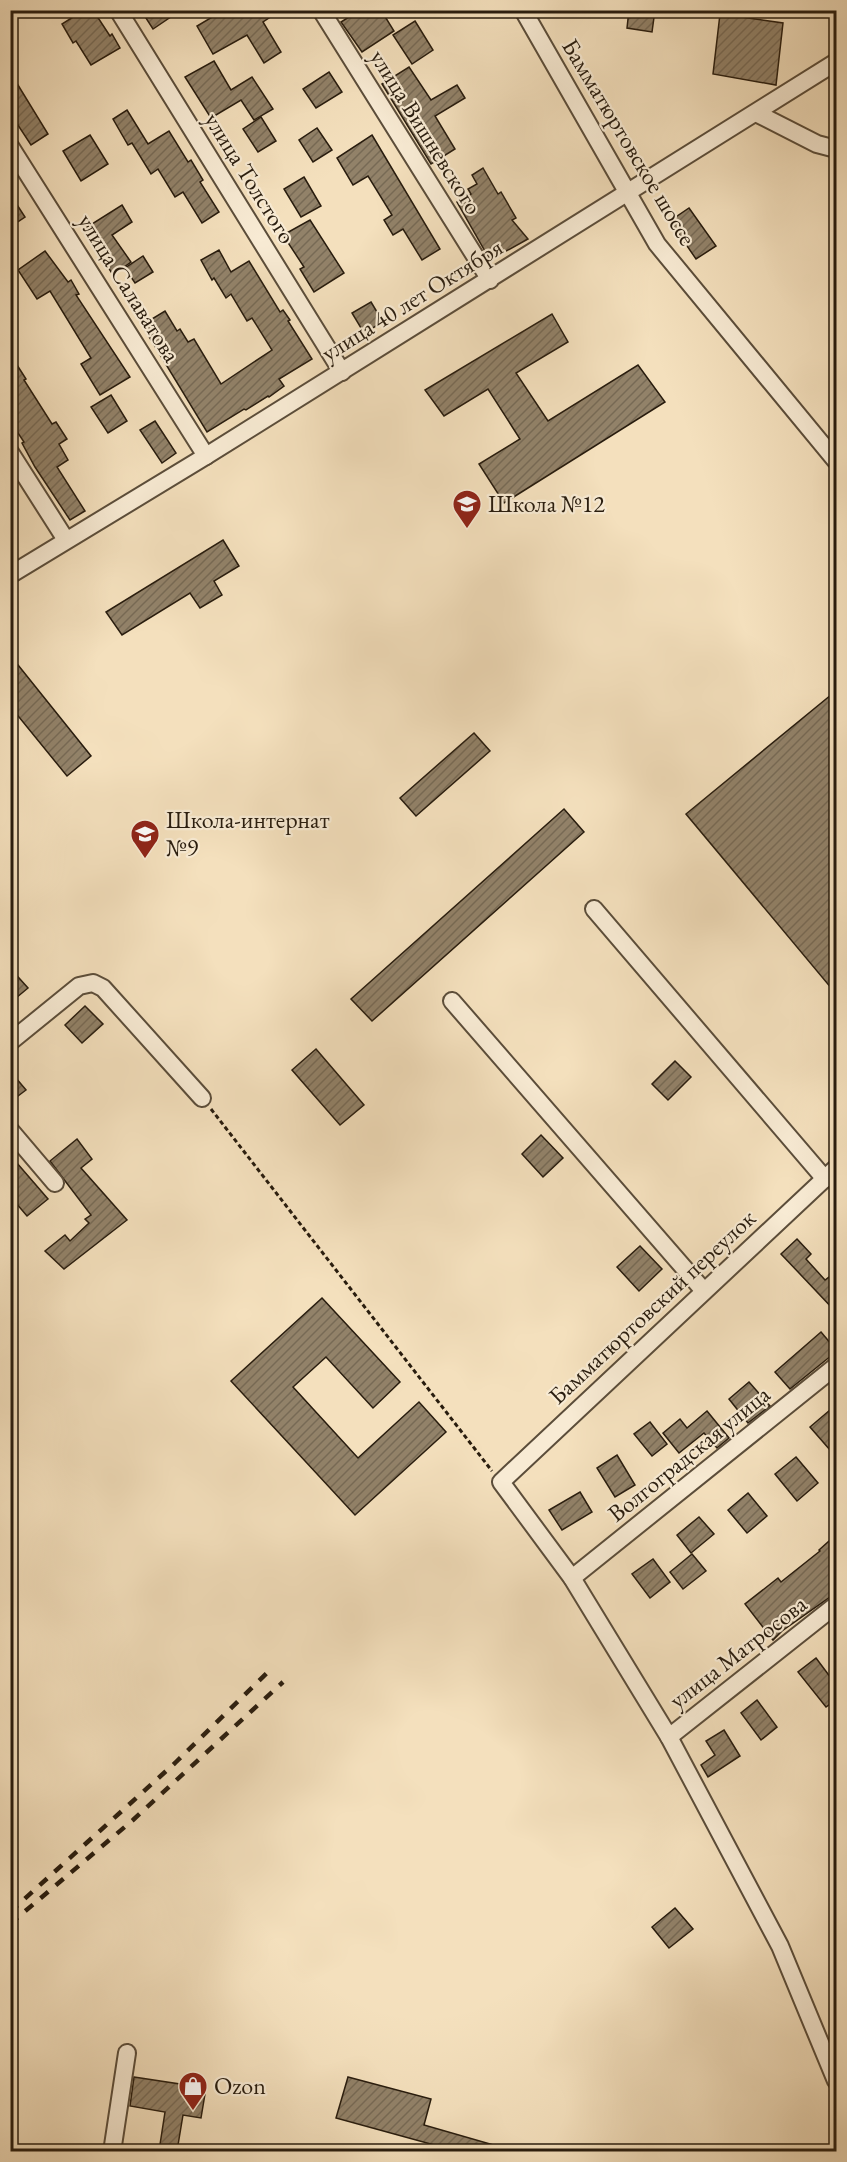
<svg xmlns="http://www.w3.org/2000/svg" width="847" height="2162" font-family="'EB Garamond',serif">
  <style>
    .building { fill: url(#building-hatch); stroke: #281c0e; stroke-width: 1.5 }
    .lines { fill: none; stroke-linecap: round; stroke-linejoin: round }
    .minor-casing { stroke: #5b4d3a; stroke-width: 20 }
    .path { stroke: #281c0e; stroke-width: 3; stroke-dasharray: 4.5 3; stroke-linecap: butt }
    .minor { stroke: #f8ebd4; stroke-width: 16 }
    .rail { stroke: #281c0e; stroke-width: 4.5; stroke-dasharray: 10 10; stroke-linecap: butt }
    .labels { text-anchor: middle; stroke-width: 4.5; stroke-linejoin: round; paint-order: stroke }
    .street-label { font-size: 24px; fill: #281c0e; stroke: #f8ebd4 }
    .poi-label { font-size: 24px; fill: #281c0e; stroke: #f8ebd4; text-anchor: start }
  </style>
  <defs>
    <pattern id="building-hatch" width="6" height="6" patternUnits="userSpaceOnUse" patternTransform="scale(1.5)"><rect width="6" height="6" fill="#928269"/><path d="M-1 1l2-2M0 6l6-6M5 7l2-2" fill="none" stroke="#776a55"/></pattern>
  </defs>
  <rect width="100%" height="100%" fill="#f4e0bd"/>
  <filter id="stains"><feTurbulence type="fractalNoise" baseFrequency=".00333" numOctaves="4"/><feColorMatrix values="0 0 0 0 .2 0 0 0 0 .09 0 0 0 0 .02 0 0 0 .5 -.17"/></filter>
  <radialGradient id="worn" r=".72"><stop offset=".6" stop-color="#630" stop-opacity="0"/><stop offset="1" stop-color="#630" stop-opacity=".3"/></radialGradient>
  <g class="building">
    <path d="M 84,10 L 93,10 L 110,36 L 112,34 L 120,48 L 91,65 L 76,41 L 73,43 L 62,24 Z"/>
    <path d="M 152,10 L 181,10 L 153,29 L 144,15 Z"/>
    <path d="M 224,10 L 281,10 L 263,22 L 281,52 L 264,63 L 247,35 L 213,54 L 197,26 Z"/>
    <path d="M 360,10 L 381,10 L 394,31 L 362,52 L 341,22 Z"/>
    <path d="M 629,10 L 655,10 L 652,32 L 627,28 Z"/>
    <path d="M 720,14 L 783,23 L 776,85 L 713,74 Z"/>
    <path d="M 415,21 L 433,50 L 412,64 L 393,35 Z"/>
    <path d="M 214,61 L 231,90 L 252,77 L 273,109 L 254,120 L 241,100 L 211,118 L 185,77 Z"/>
    <path d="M 409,67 L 431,100 L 457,85 L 465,98 L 435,116 L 455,149 L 431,164 L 382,84 Z"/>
    <path d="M 10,72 L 48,134 L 31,145 L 10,113 Z"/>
    <path d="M 329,72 L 342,92 L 316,108 L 303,89 Z"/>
    <path d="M 127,110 L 148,144 L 169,131 L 188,162 L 191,160 L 203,180 L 200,182 L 219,212 L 202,223 L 183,192 L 175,197 L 158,169 L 151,174 L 132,143 L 128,145 L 113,119 Z"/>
    <path d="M 261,117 L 276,141 L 258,152 L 243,129 Z"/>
    <path d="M 317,128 L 332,150 L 313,162 L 299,140 Z"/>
    <path d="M 90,135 L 108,164 L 81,181 L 63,151 Z"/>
    <path d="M 372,135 L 440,249 L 422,260 L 403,229 L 393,235 L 384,220 L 392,215 L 368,176 L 353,185 L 337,158 Z"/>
    <path d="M 483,168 L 498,194 L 501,192 L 516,218 L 512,220 L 528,239 L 490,260 L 457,202 L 471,194 L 468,189 L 477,184 L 472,175 Z"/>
    <path d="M 304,177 L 321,206 L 301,217 L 284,189 Z"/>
    <path d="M 10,194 L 25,217 L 10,227 Z"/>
    <path d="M 122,205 L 132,222 L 112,235 L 131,262 L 113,275 L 84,229 Z"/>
    <path d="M 689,208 L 716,246 L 696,259 L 670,221 Z"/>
    <path d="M 310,220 L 344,273 L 314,292 L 300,269 L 304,267 L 283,235 Z"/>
    <path d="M 219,250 L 231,272 L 249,261 L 280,312 L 283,310 L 290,320 L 288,321 L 312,359 L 279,379 L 284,386 L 269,397 L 268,396 L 246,410 L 244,409 L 207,432 L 142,325 L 165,311 L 177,331 L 180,329 L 188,342 L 194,339 L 221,384 L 272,350 L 252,318 L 247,321 L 231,294 L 226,298 L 214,278 L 212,280 L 201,260 Z"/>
    <path d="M 45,251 L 68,282 L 71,280 L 79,294 L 76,295 L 130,377 L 100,395 L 81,364 L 91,358 L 50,291 L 37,299 L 18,270 Z"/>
    <path d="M 143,256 L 153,272 L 135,283 L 125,268 Z"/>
    <path d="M 371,302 L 383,322 L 364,333 L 352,313 Z"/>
    <path d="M 552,314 L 568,342 L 516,373 L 548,421 L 638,365 L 665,402 L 504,503 L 479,464 L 520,439 L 488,389 L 444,416 L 425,390 Z"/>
    <path d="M 10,354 L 26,379 L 24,380 L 52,424 L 56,422 L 67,439 L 59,444 L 68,460 L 57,467 L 85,511 L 70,520 L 35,467 L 22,443 L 24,442 L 10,421 Z"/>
    <path d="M 111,395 L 127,421 L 108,433 L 91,407 Z"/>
    <path d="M 155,421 L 176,453 L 162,463 L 140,430 Z"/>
    <path d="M 223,540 L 239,566 L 214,581 L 222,595 L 200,608 L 190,593 L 122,635 L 106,612 Z"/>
    <path d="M 10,655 L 91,756 L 67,776 L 10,706 Z"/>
    <path d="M 837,690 L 837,995 L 686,814 Z"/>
    <path d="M 474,733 L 490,751 L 416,816 L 400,798 Z"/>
    <path d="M 564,809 L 584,832 L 372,1021 L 351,999 Z"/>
    <path d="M 10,968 L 28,988 L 10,1003 Z"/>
    <path d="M 85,1006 L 103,1024 L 82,1043 L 65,1025 Z"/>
    <path d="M 316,1049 L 364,1105 L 340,1125 L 292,1070 Z"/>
    <path d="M 675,1061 L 691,1077 L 668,1100 L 652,1084 Z"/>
    <path d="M 10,1071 L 26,1090 L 10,1102 Z"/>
    <path d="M 541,1135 L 563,1158 L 543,1177 L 522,1154 Z"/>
    <path d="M 77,1139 L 92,1159 L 81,1168 L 127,1220 L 64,1269 L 45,1251 L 65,1235 L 70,1241 L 89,1223 L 85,1219 L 91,1215 L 50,1161 Z"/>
    <path d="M 10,1155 L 48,1199 L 27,1216 L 10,1196 Z"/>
    <path d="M 797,1239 L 811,1254 L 806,1259 L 825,1280 L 837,1271 L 837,1313 L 781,1254 Z"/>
    <path d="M 640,1246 L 662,1269 L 639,1291 L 617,1267 Z"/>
    <path d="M 322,1298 L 400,1382 L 373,1408 L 326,1357 L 293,1387 L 358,1458 L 419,1402 L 446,1432 L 355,1515 L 231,1381 Z"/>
    <path d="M 821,1332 L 837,1351 L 790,1389 L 775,1372 Z"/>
    <path d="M 749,1382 L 770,1406 L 748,1423 L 729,1399 Z"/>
    <path d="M 837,1404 L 837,1458 L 810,1427 Z"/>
    <path d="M 707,1411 L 729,1438 L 717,1448 L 704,1433 L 679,1453 L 663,1433 L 680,1419 L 687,1428 Z"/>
    <path d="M 650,1422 L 667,1444 L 652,1456 L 634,1434 Z"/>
    <path d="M 617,1455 L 635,1485 L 615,1497 L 597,1468 Z"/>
    <path d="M 796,1457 L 818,1483 L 797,1501 L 775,1474 Z"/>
    <path d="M 580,1492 L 592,1512 L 562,1530 L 549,1510 Z"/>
    <path d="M 748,1493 L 767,1516 L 747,1533 L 728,1510 Z"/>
    <path d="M 699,1517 L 714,1534 L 691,1553 L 677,1535 Z"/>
    <path d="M 837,1534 L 837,1592 L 782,1631 L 773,1640 L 745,1604 L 778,1578 L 781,1582 L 820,1551 L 819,1550 Z"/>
    <path d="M 692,1554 L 706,1571 L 683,1589 L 670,1572 Z"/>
    <path d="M 653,1559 L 670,1582 L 650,1598 L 632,1574 Z"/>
    <path d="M 816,1658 L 837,1686 L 837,1699 L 826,1707 L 798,1672 Z"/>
    <path d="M 757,1700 L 777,1727 L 761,1740 L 741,1713 Z"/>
    <path d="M 724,1730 L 740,1756 L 708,1777 L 701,1765 L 715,1755 L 706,1741 Z"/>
    <path d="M 675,1908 L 693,1929 L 669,1948 L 652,1927 Z"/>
    <path d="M 134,2077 L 206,2088 L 201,2118 L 183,2115 L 177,2151 L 159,2151 L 165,2112 L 130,2106 Z"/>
    <path d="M 348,2077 L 431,2099 L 424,2125 L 504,2148 L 503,2151 L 436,2151 L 438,2146 L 336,2118 Z"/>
  </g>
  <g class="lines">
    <g class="minor-casing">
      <g id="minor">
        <path d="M 118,10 L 342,372"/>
        <path d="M 321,10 L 490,280"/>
        <path d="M 523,10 L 657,244 L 836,461"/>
        <path d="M 756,113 L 817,144 L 836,149"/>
        <path d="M 10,146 L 206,456"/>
        <path d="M 10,452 L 66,540"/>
        <path d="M 10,575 L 206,456 L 836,62"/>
        <path d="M 594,909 L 825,1179"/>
        <path d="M 452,1001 L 704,1291"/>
        <path d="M 10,1042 L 79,986 L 93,983 L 103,988 L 202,1098"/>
        <path d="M 10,1130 L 55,1183"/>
        <path d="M 836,1168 L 501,1482 L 572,1578 L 669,1737 L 780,1946 L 836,2081"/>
        <path d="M 572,1578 L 836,1366"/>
        <path d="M 669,1737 L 836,1605"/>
        <path d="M 112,2152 L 127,2053"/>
      </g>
    </g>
    <path class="path" d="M 211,1109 L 492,1471"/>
    <use href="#minor" class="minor"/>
    <g class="rail">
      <path d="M 10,1912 L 175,1763 L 267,1673"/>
      <path d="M 10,1924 L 133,1820 L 283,1682"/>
    </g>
  </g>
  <defs>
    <g id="school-pin" transform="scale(1.5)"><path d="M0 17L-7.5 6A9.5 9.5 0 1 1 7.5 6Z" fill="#8f2418" stroke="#f8ebd4"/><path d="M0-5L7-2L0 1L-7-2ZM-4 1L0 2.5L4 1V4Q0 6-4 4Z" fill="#fff"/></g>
    <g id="shop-pin" transform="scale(1.5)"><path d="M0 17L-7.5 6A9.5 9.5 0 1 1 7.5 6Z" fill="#8f2418" stroke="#f8ebd4"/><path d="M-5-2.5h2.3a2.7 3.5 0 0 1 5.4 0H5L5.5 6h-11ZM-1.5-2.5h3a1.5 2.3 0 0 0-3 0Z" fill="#fff"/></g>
  </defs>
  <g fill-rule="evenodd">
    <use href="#school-pin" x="467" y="504"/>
    <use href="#school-pin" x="145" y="834"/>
    <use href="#shop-pin" x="193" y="2086"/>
  </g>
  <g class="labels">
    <g class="street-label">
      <text transform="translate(426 132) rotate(58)" y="8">улица Вишневского</text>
      <text transform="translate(629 142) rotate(59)" y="8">Бамматюртовское шоссе</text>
      <text transform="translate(250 178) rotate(58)" y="8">улица Толстого</text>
      <text transform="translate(129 288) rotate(58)" y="8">улица Салаватова</text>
      <text transform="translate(412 300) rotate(-32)" y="8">улица 40 лет Октября</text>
      <text transform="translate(652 1307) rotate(-43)" y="8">Бамматюртовский переулок</text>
      <text transform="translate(689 1454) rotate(-39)" y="8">Волгоградская улица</text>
      <text transform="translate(738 1652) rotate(-38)" y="8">улица Матросова</text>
    </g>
    <g class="poi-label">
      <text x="488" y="512">Школа №12</text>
      <text x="166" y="828">Школа-интернат<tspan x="166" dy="28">№9</tspan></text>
      <text x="214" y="2094">Ozon</text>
    </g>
  </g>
  <rect width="847" height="2162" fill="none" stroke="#f4e0bd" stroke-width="36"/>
  <rect x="12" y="12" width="823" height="2138" fill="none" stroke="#281c0e" stroke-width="3"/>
  <rect x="18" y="18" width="811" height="2126" fill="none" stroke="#281c0e" stroke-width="1.5"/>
  <rect width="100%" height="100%" filter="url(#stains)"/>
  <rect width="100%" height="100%" fill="url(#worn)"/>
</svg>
